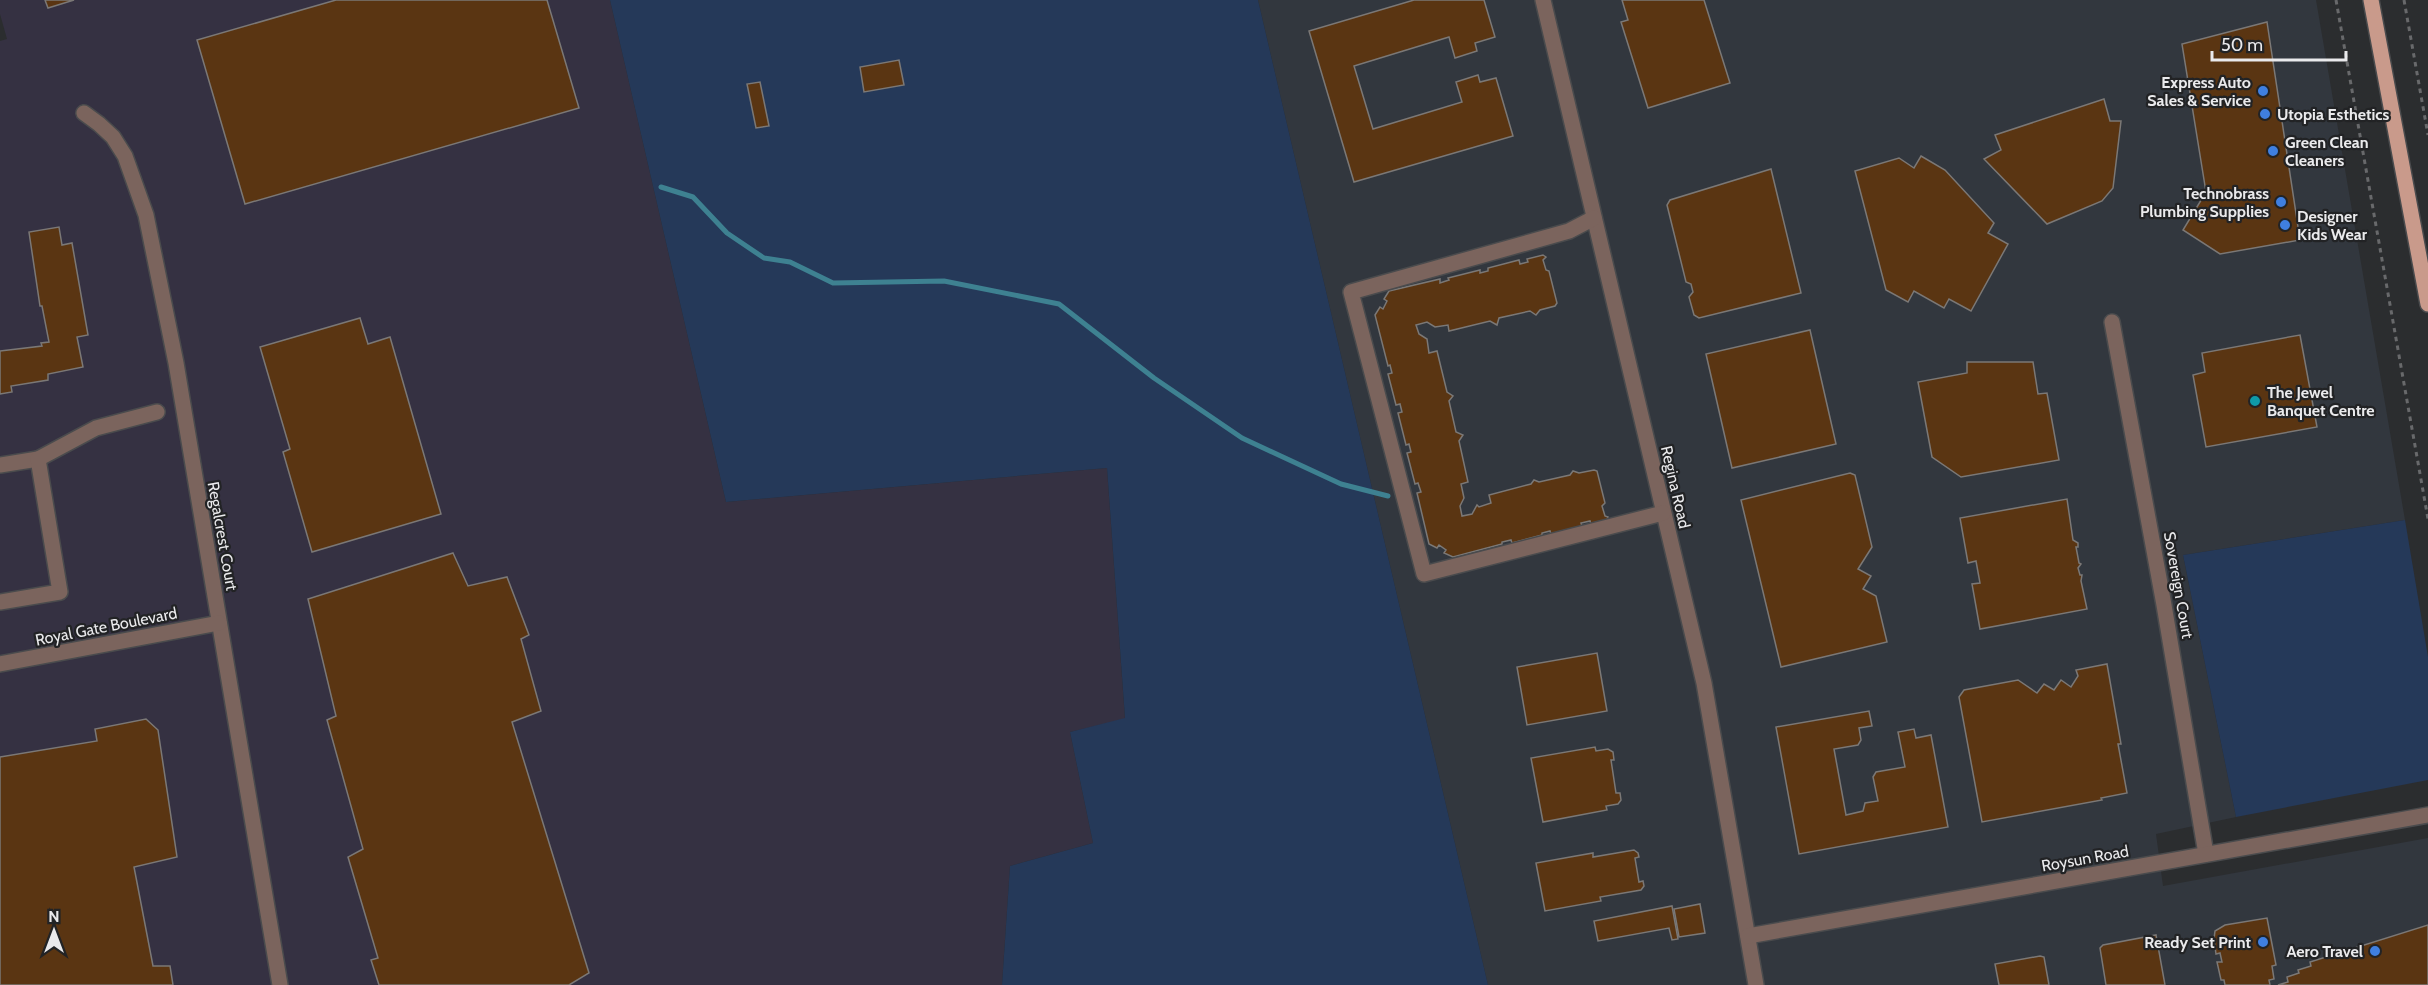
<svg xmlns="http://www.w3.org/2000/svg" width="2428" height="985" font-family="Cabin,sans-serif">
  <style>
    .built { fill: #32373e }
    .industrial { fill: #353142 }
    .green { fill: #253959 }
    .lines { fill: none; stroke-linecap: round; stroke-linejoin: round }
    .stream { stroke: #3e8191; stroke-width: 5 }
    .building { fill: #5a3512; stroke: #7b7876; stroke-width: 1.5 }
    .minor-casing { stroke: #4a4b4d; stroke-width: 18 }
    .major-casing { stroke: #4a4b4d; stroke-width: 18 }
    .path { stroke: #68696b; stroke-width: 3; stroke-dasharray: 4.5 4.5; stroke-linecap: butt }
    .minor { stroke: #7b645d; stroke-width: 15 }
    .major { stroke: #c99a8b; stroke-width: 15 }
    .shop-dot { fill: #3f7fe0; stroke: #222325; stroke-width: 2 }
    .culture-dot { fill: #0f9aa8; stroke: #222325; stroke-width: 2 }
    .labels { text-anchor: middle; stroke-width: 4.5; stroke-linejoin: round; paint-order: stroke }
    .poi-label { font-size: 16px; font-weight: bold; fill: #eaeaec; stroke: #222325; text-anchor: end }
    .street-label { font-size: 16px; fill: #eaeaec; stroke: #222325 }
  </style>
  <rect width="100%" height="100%" fill="#2b2d2f"/>
  <path class="built" d="M 1258,0 L 2316,0 L 2405,520 L 2183,555 L 2236,817 L 2156,834 L 2163,886 L 2428,838 L 2428,985 L 1488,985 Z"/>
  <path class="industrial" d="M 0,0 L 610,0 L 726,502 L 1107,468 L 1125,719 L 1070,732 L 1093,843 L 1010,866 L 1002,985 L 0,985 L 0,41 L 7,39 L 0,14 Z"/>
  <g class="green">
    <path d="M 610,0 L 1258,0 L 1488,985 L 1002,985 L 1010,866 L 1093,843 L 1070,732 L 1125,718 L 1107,468 L 726,502 Z"/>
    <path d="M 2405,520 L 2428,657 L 2428,780 L 2236,817 L 2183,555 Z"/>
  </g>
  <g class="lines">
    <path class="stream" d="M 661,187 L 693,197 L 727,233 L 764,258 L 790,262 L 833,283 L 944,281 L 1059,304 L 1154,378 L 1242,438 L 1341,484 L 1388,496"/>
  </g>
  <g class="building">
    <path d="M 45,0 L 74,0 L 48,8 Z"/>
    <path d="M 336,0 L 547,0 L 579,108 L 245,204 L 197,40 Z"/>
    <path d="M 1414,0 L 1484,0 L 1495,37 L 1475,43 L 1477,51 L 1455,58 L 1449,37 L 1354,66 L 1373,129 L 1462,102 L 1456,82 L 1478,75 L 1480,82 L 1496,78 L 1513,136 L 1354,182 L 1309,31 Z"/>
    <path d="M 1622,0 L 1704,0 L 1730,83 L 1648,108 L 1621,22 L 1628,20 Z"/>
    <path d="M 2267,22 L 2300,240 L 2220,254 L 2183,230 L 2206,192 L 2182,44 Z"/>
    <path d="M 899,60 L 904,85 L 864,92 L 860,67 Z"/>
    <path d="M 760,82 L 769,126 L 756,128 L 747,84 Z"/>
    <path d="M 2104,99 L 2110,121 L 2121,121 L 2113,188 L 2102,201 L 2047,224 L 1984,159 L 2001,150 L 1995,135 Z"/>
    <path d="M 1921,156 L 1945,170 L 1994,223 L 1988,233 L 2008,244 L 1971,311 L 1949,299 L 1944,308 L 1914,291 L 1908,302 L 1886,290 L 1855,171 L 1899,158 L 1914,168 Z"/>
    <path d="M 1771,169 L 1801,293 L 1699,318 L 1694,315 L 1689,297 L 1693,292 L 1691,284 L 1686,282 L 1667,205 L 1670,200 Z"/>
    <path d="M 59,227 L 62,245 L 72,243 L 88,335 L 77,337 L 83,367 L 48,374 L 48,380 L 11,386 L 12,392 L 0,394 L 0,351 L 42,346 L 41,343 L 49,342 L 42,306 L 40,306 L 29,232 Z"/>
    <path d="M 1543,255 L 1546,257 L 1543,260 L 1546,270 L 1549,271 L 1557,303 L 1555,306 L 1540,310 L 1536,315 L 1530,311 L 1499,318 L 1497,325 L 1490,321 L 1449,331 L 1448,325 L 1435,327 L 1427,322 L 1416,325 L 1419,334 L 1427,339 L 1429,353 L 1437,351 L 1447,392 L 1453,396 L 1449,401 L 1456,432 L 1463,435 L 1459,441 L 1468,482 L 1461,484 L 1464,498 L 1460,506 L 1462,516 L 1472,514 L 1477,505 L 1479,507 L 1491,503 L 1489,495 L 1531,484 L 1534,480 L 1539,482 L 1570,475 L 1573,471 L 1579,473 L 1594,470 L 1597,471 L 1605,503 L 1602,506 L 1605,516 L 1608,517 L 1607,520 L 1591,524 L 1590,521 L 1581,523 L 1582,526 L 1551,534 L 1550,531 L 1542,533 L 1542,535 L 1512,543 L 1511,540 L 1502,542 L 1502,544 L 1453,557 L 1444,553 L 1446,550 L 1439,545 L 1437,548 L 1429,544 L 1417,493 L 1421,492 L 1418,483 L 1415,484 L 1407,453 L 1411,452 L 1409,444 L 1406,445 L 1398,413 L 1402,412 L 1400,404 L 1396,405 L 1388,374 L 1392,373 L 1390,365 L 1388,366 L 1375,315 L 1380,307 L 1383,309 L 1387,301 L 1384,299 L 1389,291 L 1440,279 L 1440,283 L 1449,280 L 1448,278 L 1480,270 L 1480,273 L 1488,271 L 1488,268 L 1519,260 L 1520,264 L 1528,262 L 1527,259 Z"/>
    <path d="M 360,318 L 368,344 L 390,337 L 441,514 L 312,552 L 283,452 L 290,449 L 260,347 Z"/>
    <path d="M 1810,330 L 1836,444 L 1732,468 L 1706,354 Z"/>
    <path d="M 2300,335 L 2317,427 L 2206,447 L 2193,375 L 2205,372 L 2202,353 Z"/>
    <path d="M 1967,362 L 2033,362 L 2038,394 L 2047,393 L 2059,460 L 1961,477 L 1932,457 L 1918,382 L 1967,373 Z"/>
    <path d="M 1850,473 L 1855,475 L 1872,547 L 1858,569 L 1871,576 L 1863,589 L 1876,596 L 1887,642 L 1781,667 L 1741,500 Z"/>
    <path d="M 2067,499 L 2073,540 L 2078,543 L 2078,547 L 2076,547 L 2079,563 L 2081,564 L 2078,568 L 2080,575 L 2082,575 L 2081,581 L 2087,609 L 1980,629 L 1972,584 L 1980,583 L 1976,561 L 1968,563 L 1960,518 Z"/>
    <path d="M 453,553 L 468,586 L 507,577 L 529,635 L 521,639 L 541,711 L 512,722 L 589,973 L 569,985 L 379,985 L 371,960 L 378,958 L 348,857 L 363,849 L 327,720 L 336,716 L 308,599 Z"/>
    <path d="M 1597,653 L 1607,711 L 1527,725 L 1517,667 Z"/>
    <path d="M 2107,664 L 2121,744 L 2118,744 L 2127,793 L 2101,798 L 2102,800 L 1982,822 L 1959,697 L 1964,690 L 2018,680 L 2037,693 L 2044,684 L 2054,690 L 2061,680 L 2071,687 L 2078,676 L 2076,670 Z"/>
    <path d="M 1869,711 L 1872,726 L 1859,728 L 1861,740 L 1858,745 L 1834,749 L 1846,815 L 1863,811 L 1865,803 L 1878,801 L 1873,777 L 1876,772 L 1905,767 L 1898,732 L 1914,729 L 1916,738 L 1931,735 L 1948,827 L 1799,854 L 1776,727 Z"/>
    <path d="M 146,719 L 158,730 L 177,857 L 134,867 L 153,966 L 170,966 L 173,985 L 0,985 L 0,757 L 97,741 L 95,729 Z"/>
    <path d="M 1595,747 L 1596,751 L 1608,749 L 1613,752 L 1614,760 L 1611,760 L 1616,793 L 1620,793 L 1621,800 L 1618,804 L 1606,806 L 1607,810 L 1543,822 L 1531,758 Z"/>
    <path d="M 1634,850 L 1638,853 L 1639,857 L 1635,858 L 1639,882 L 1643,881 L 1644,886 L 1641,890 L 1600,897 L 1601,901 L 1545,911 L 1536,863 L 1593,853 L 1593,857 Z"/>
    <path d="M 1700,904 L 1705,933 L 1679,937 L 1674,909 Z"/>
    <path d="M 1672,906 L 1678,939 L 1672,940 L 1669,928 L 1598,941 L 1594,921 Z"/>
    <path d="M 2267,918 L 2276,965 L 2272,966 L 2274,979 L 2269,980 L 2270,985 L 2225,985 L 2224,980 L 2221,980 L 2217,962 L 2222,962 L 2220,953 L 2216,954 L 2214,939 L 2215,931 L 2225,925 Z"/>
    <path d="M 2428,925 L 2428,985 L 2278,985 L 2288,982 L 2287,977 L 2299,973 L 2298,970 L 2311,966 L 2310,962 Z"/>
    <path d="M 2156,935 L 2165,985 L 2106,985 L 2100,948 L 2103,945 Z"/>
    <path d="M 2040,956 L 2044,957 L 2049,985 L 1999,985 L 1995,964 Z"/>
  </g>
  <g class="lines">
    <g class="minor-casing">
      <g id="minor">
        <path d="M 1543,0 L 1704,683 L 1756,985"/>
        <path d="M 84,113 L 99,124 L 113,137 L 125,156 L 146,215 L 176,363 L 280,985"/>
        <path d="M 1594,218 L 1569,231 L 1351,292 L 1424,574 L 1663,513"/>
        <path d="M 2112,322 L 2164,605 L 2206,854"/>
        <path d="M 0,465 L 38,459"/>
        <path d="M 0,602 L 60,592 L 38,459 L 96,428 L 157,412"/>
        <path d="M 0,664 L 219,623"/>
        <path d="M 1748,936 L 2428,815"/>
      </g>
    </g>
    <g class="major-casing">
      <path id="major" d="M 2371,0 L 2428,304"/>
    </g>
    <g class="path">
      <path d="M 2336,0 L 2428,519"/>
      <path d="M 2404,0 L 2428,135"/>
    </g>
    <use href="#minor" class="minor"/>
    <use href="#major" class="major"/>
  </g>
  <g class="shop-dot">
    <circle cx="2263" cy="91" r="6"/>
    <circle cx="2265" cy="114" r="6"/>
    <circle cx="2273" cy="151" r="6"/>
    <circle cx="2281" cy="202" r="6"/>
    <circle cx="2285" cy="225" r="6"/>
    <circle cx="2263" cy="942" r="6"/>
    <circle cx="2375" cy="951" r="6"/>
  </g>
  <circle class="culture-dot" cx="2255" cy="401" r="6"/>
  <g class="labels">
    <g class="poi-label">
      <text x="2251" y="88">Express Auto<tspan x="2251" dy="18">Sales &amp; Service</tspan></text>
      <text x="2277" y="120" text-anchor="start">Utopia Esthetics</text>
      <text x="2285" y="148" text-anchor="start">Green Clean<tspan x="2285" dy="18">Cleaners</tspan></text>
      <text x="2269" y="199">Technobrass<tspan x="2269" dy="18">Plumbing Supplies</tspan></text>
      <text x="2297" y="222" text-anchor="start">Designer<tspan x="2297" dy="18">Kids Wear</tspan></text>
      <text x="2267" y="398" text-anchor="start">The Jewel<tspan x="2267" dy="18">Banquet Centre</tspan></text>
      <text x="2251" y="948">Ready Set Print</text>
      <text x="2363" y="957">Aero Travel</text>
    </g>
    <g class="street-label">
      <text transform="translate(1676 487) rotate(77)" y="6">Regina Road</text>
      <text transform="translate(223 536) rotate(80)" y="6">Regalcrest Court</text>
      <text transform="translate(2179 585) rotate(80)" y="6">Sovereign Court</text>
      <text transform="translate(106 626) rotate(-11)" y="6">Royal Gate Boulevard</text>
      <text transform="translate(2085 858) rotate(-10)" y="6">Roysun Road</text>
    </g>
  </g>
  <g transform="translate(54 931)" stroke="#222325" stroke-width="4.5" paint-order="stroke">
  <path d="M0-4.5L10 22L0 15L-10 22Z" fill="#eaeaec"/>
  <text y="-9" font-size="16" font-weight="bold" text-anchor="middle" fill="#eaeaec">N</text>
  </g>
  <path d="M2212 51v9h134v-9" fill="none" stroke="#eaeaec" stroke-width="3"/>
  <text x="2221" y="51" font-size="18" fill="#eaeaec" stroke="#222325" stroke-width="4.5" paint-order="stroke">50 m</text>
</svg>
